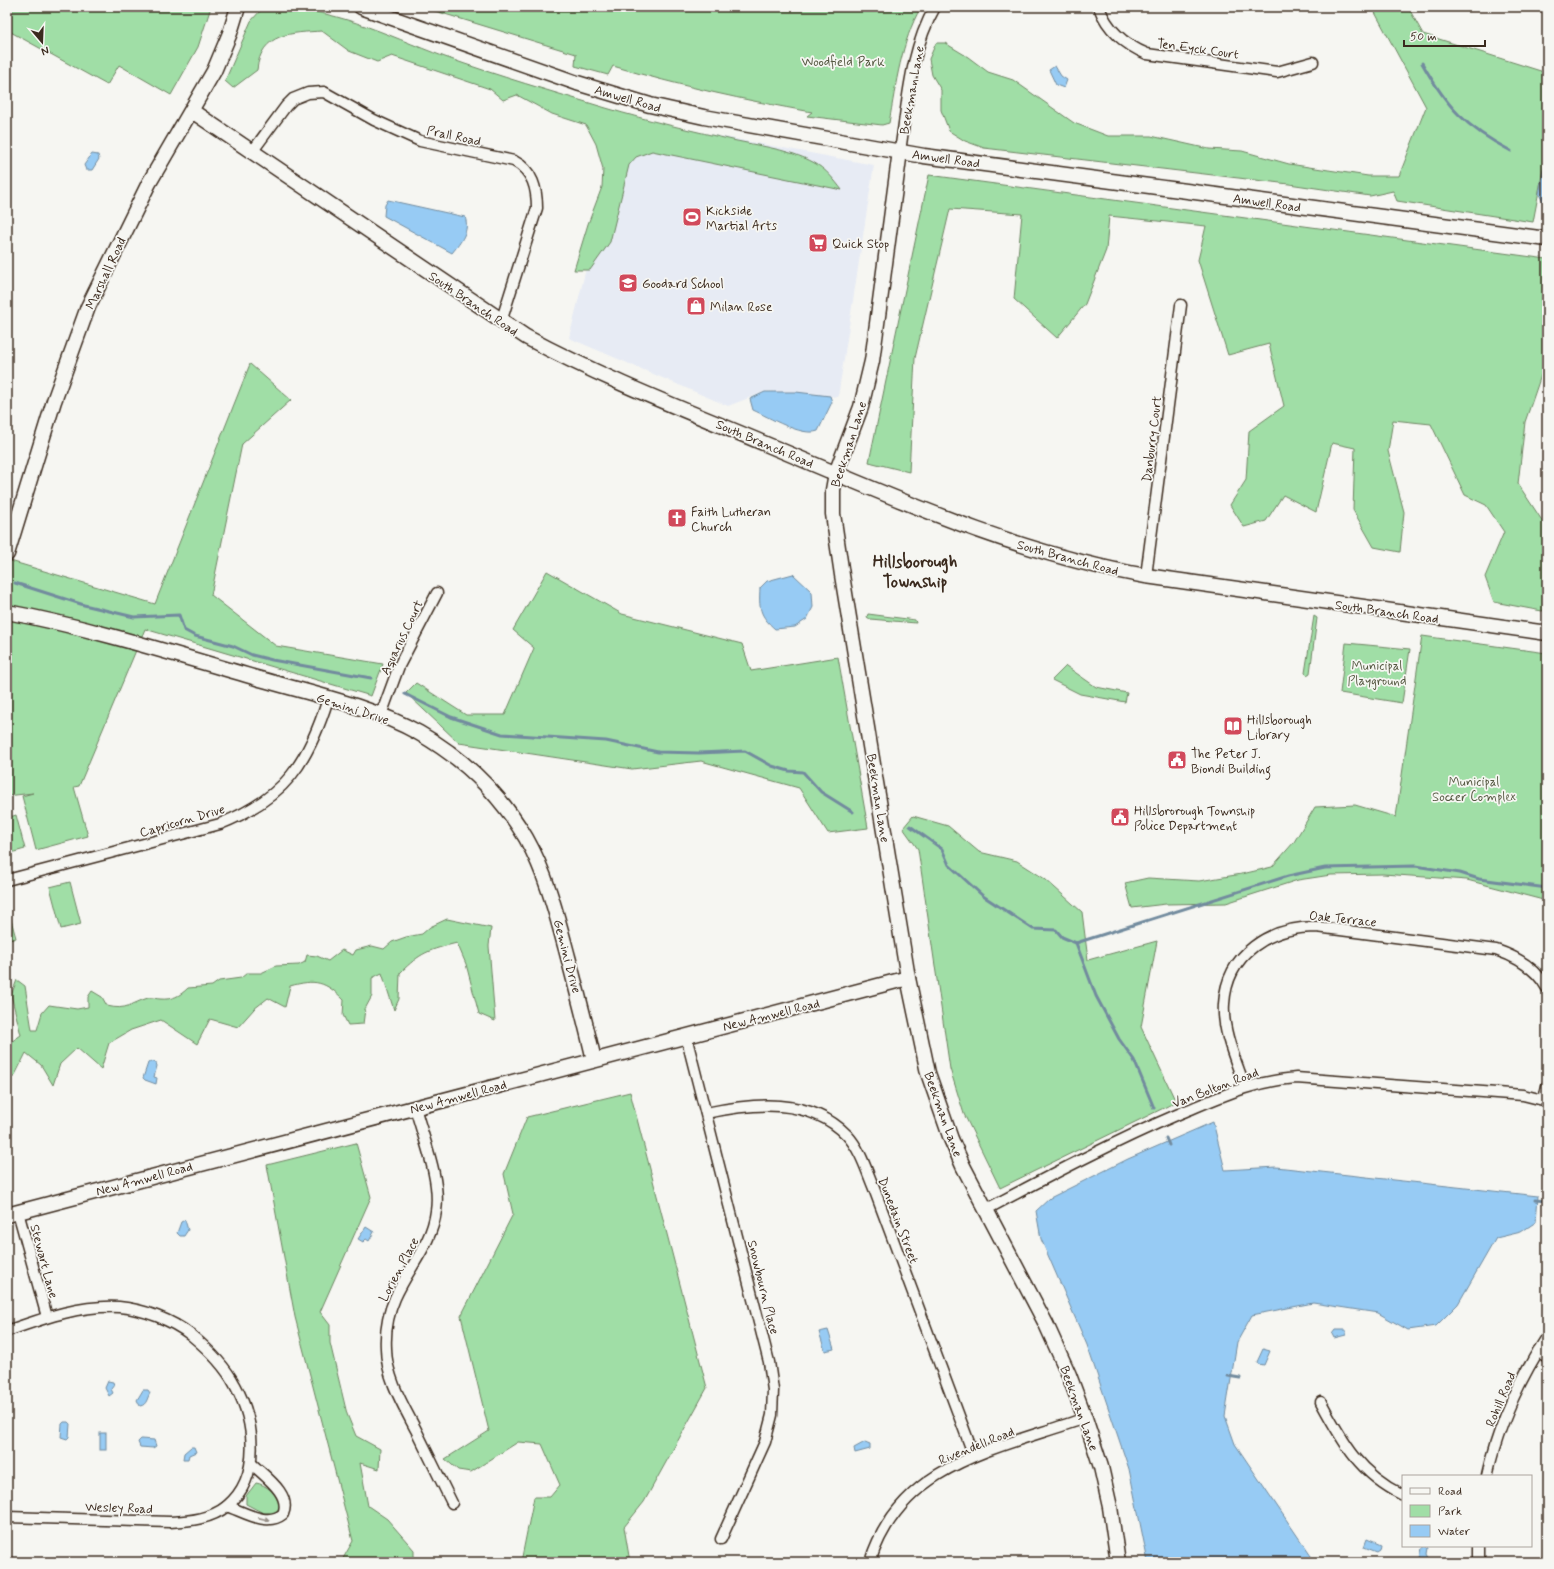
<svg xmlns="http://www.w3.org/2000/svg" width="1554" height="1569" font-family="Mynerve,sans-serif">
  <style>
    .built { fill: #e7ebf4 }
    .green { fill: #a0dea6; stroke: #6e8462 }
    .water { fill: #97cbf4; stroke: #728b9e }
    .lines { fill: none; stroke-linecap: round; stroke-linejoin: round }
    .stream { stroke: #728b9e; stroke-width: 3 }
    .street-casing { stroke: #3b2a1e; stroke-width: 13 }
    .secondary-casing { stroke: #3b2a1e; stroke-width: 17 }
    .street { stroke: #f6f6f2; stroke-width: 10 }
    .secondary { stroke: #f6f6f2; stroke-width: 14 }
    .oneway { fill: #989088 }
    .labels { text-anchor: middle; stroke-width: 3.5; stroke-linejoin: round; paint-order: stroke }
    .street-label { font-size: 13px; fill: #3b2a1e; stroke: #f6f6f2 }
    .park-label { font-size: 13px; fill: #545740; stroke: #f6f6f2 }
    .poi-label { font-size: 13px; fill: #3b2a1e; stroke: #f6f6f2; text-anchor: start }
    .district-label { font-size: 17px; font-weight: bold; fill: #3b2a1e; stroke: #f6f6f2 }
  </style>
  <rect width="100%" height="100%" fill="#f6f6f2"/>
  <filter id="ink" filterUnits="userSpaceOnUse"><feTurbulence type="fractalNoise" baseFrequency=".025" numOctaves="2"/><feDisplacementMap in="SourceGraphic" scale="8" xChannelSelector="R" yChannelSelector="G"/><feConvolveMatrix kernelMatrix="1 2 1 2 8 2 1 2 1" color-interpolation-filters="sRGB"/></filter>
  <g filter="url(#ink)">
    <path class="built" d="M 623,118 L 874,165 L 838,397 L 767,391 L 728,406 L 569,338 Z"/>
    <g class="green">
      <path d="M 7,7 L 211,7 L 198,47 L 171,95 L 119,65 L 107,85 L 7,30 Z"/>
      <path d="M 266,7 C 334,7 383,34 445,57 C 498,76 553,92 606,108 C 649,121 694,131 737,141 C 756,145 776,148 794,154 C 819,163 826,169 842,190 L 652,151 L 636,157 L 629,165 L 610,242 L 590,270 L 574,270 L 588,224 L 602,187 L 603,169 L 596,144 L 586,125 L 552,114 L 517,95 L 503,100 L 490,89 L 392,56 L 377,62 L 349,51 L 322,31 C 292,33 261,32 257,70 L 233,88 L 225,81 L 251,21 L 261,10 Z"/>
      <path d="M 422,7 L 921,7 C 901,42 896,84 889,123 L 882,125 L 807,116 L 812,112 C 743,100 680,86 613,66 L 608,75 L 575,66 L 576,54 Z"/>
      <path d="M 1372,7 L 1408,7 L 1423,34 L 1547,73 L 1547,149 L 1533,222 L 1397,201 L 1393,191 L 1370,196 L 1289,184 L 984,148 L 965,141 L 949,131 L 941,110 L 941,90 L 932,75 L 929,59 L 936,43 L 945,43 L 968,57 L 988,72 L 1013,80 L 1074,123 L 1108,136 L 1151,136 L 1209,149 L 1242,151 L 1289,164 L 1368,176 L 1399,176 L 1426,107 Z"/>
      <path d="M 929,175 L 1547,259 L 1547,358 L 1525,422 L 1518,484 L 1547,528 L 1547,609 L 1542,611 L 1494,602 L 1485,577 L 1504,532 L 1486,505 L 1465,495 L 1431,424 L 1393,420 L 1388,451 L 1404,512 L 1400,552 L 1374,547 L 1353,510 L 1355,448 L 1332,443 L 1316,512 L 1283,495 L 1266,521 L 1244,527 L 1230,505 L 1246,480 L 1249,431 L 1284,406 L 1269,344 L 1228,355 L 1198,260 L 1206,226 L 1109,216 L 1106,250 L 1085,304 L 1057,338 L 1014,299 L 1022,214 L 950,209 L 915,358 L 909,472 L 869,462 Z"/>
      <path d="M 250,364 L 291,400 L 242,444 L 211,595 L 276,646 L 383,664 L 371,696 L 145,629 L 79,786 L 74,787 L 88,836 L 36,850 L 22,796 L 33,793 L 7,796 L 7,560 L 155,604 Z"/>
      <path d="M 547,571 L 622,614 L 742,644 L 751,671 L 838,657 L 868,828 L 828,833 L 799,788 L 701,761 L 632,769 L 459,743 L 406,693 L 416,683 L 466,715 L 505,715 L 534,648 L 513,630 Z"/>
      <path d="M 868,614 L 915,620 L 916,623 L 870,619 L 867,617 Z"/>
      <path d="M 1314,616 L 1317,618 L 1310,673 L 1307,675 L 1305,673 Z"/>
      <path d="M 1422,636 L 1547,653 L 1547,901 L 1467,880 L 1383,874 L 1331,875 L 1298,880 L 1226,903 L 1166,904 L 1132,908 L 1125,883 L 1148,878 L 1199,881 L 1242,874 L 1272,867 L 1294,842 L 1315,807 L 1355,805 L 1396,817 Z"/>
      <path d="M 1346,643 L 1410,649 L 1402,703 L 1340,693 Z"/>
      <path d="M 1066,666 L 1096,687 L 1127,693 L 1125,702 L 1080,694 L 1052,680 Z"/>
      <path d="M 16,815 L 25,849 L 7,854 L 7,818 Z"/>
      <path d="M 913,816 L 948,826 L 979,852 L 1017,861 L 1045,879 L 1082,912 L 1088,960 L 1157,941 L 1141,1027 L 1176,1102 L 1000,1188 L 964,1114 L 950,1069 L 918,849 L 903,828 Z"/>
      <path d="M 70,882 L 81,924 L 61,929 L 50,887 Z"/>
      <path d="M 8,909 L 16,938 L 7,941 L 7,910 Z"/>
      <path d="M 447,919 L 491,928 L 489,946 L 495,1021 L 479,1014 L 466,964 L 457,943 C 429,950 421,952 400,973 L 399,999 L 394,1010 L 382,973 L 372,978 L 372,996 L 365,1009 L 363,1024 L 348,1025 L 343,1015 L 344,1000 C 325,981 315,979 290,986 L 285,1007 L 268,998 L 254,1009 L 238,1027 L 210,1019 L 197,1044 L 161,1020 L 131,1030 L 109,1043 L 101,1069 L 77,1048 L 60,1064 L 53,1085 L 41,1065 L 26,1053 L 14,1077 L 7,1077 L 7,1041 L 11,1042 L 21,1035 L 11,995 L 17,980 L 25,986 L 32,1030 L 37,1030 L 42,1013 L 49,1005 L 77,1009 L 88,1007 L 88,997 L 92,991 L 102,997 L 107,1006 C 127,1011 131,1003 148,998 C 152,997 157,999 160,999 C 172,1000 180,996 188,988 L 212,986 L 219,981 L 241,978 L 247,973 L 261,973 L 276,966 L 299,965 L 305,962 L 307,955 L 317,956 L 328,961 L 342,950 L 353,955 L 356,950 L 372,946 L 384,949 L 392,942 L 406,937 L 422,934 L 430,927 Z"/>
      <path d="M 630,1092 L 707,1388 L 644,1502 L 624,1527 L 630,1562 L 516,1562 L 522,1557 L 534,1497 L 550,1497 L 560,1485 L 542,1444 L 518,1442 L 471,1472 L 458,1470 L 445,1459 L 489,1431 L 461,1316 L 513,1214 L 504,1174 L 527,1117 Z"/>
      <path d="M 356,1143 L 371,1197 L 320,1312 L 330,1325 L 330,1343 L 347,1414 L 356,1436 L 380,1449 L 379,1469 L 360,1463 L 368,1506 L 387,1519 L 414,1550 L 414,1562 L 341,1562 L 353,1541 L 295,1317 L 267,1165 Z"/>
      <path d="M 256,1483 C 265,1484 279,1495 281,1504 L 275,1514 L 267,1515 L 246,1504 L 246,1496 Z"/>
    </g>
    <g class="water">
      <path d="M 1055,66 L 1061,76 L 1067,80 L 1064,88 L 1056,85 L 1049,70 Z"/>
      <path d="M 1547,151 L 1547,204 L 1544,204 L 1539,194 Z"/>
      <path d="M 92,154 L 98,155 L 99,159 L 92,170 L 86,170 L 84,165 Z"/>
      <path d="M 388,200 L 465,217 C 470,231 461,242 452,253 L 384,216 L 385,205 Z"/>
      <path d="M 765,392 L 796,392 L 830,396 L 832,402 L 818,431 C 801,437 769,417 753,410 L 750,399 Z"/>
      <path d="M 793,574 L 812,592 L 813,607 L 807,619 L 795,627 L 775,629 C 759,615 759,608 760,588 L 767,581 Z"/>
      <path d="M 151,1061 L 156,1063 L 157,1066 L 154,1077 L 157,1078 L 156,1084 L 145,1080 L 143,1078 L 148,1063 Z"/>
      <path d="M 1213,1122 L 1225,1170 L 1276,1167 L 1538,1196 L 1536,1222 L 1521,1232 L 1496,1238 L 1458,1304 L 1436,1326 L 1408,1330 L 1378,1313 L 1313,1303 L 1252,1315 L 1237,1342 L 1225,1416 L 1235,1444 L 1315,1562 L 1148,1562 L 1129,1469 L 1087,1345 L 1041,1239 L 1036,1211 L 1050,1198 L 1128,1159 Z"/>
      <path d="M 185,1220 L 188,1230 L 184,1236 L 180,1236 L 177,1233 L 181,1222 Z"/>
      <path d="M 366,1227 L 374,1232 L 369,1241 L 366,1239 L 363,1242 L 358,1239 Z"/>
      <path d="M 828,1330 L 834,1349 L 825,1351 L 819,1332 Z"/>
      <path d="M 1335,1330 L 1346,1330 L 1346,1335 L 1334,1338 L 1332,1334 Z"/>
      <path d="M 1263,1349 L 1270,1351 L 1264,1365 L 1258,1364 L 1257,1362 Z"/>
      <path d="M 108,1381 L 113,1382 L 114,1385 L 111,1389 L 113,1393 L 109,1396 L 105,1388 Z"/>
      <path d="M 143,1390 L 148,1390 L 150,1393 C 147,1398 147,1405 140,1406 L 137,1400 Z"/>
      <path d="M 64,1422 L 68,1422 L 70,1424 L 69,1437 L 67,1439 L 61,1437 L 62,1424 Z"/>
      <rect x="100" y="1433" width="6" height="17"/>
      <path d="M 141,1439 L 154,1440 L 156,1446 L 153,1448 L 140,1447 L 138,1442 Z"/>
      <path d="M 865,1442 L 870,1444 L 870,1449 L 855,1453 L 854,1448 Z"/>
      <path d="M 191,1447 L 194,1447 L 196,1452 L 189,1455 L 188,1459 L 183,1459 L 184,1453 Z"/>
      <path d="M 1367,1539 L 1381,1545 L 1380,1550 L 1377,1552 L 1364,1547 Z"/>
      <path d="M 1425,1546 L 1429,1548 L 1428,1554 L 1430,1558 L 1425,1562 L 1420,1558 L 1422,1548 Z"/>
    </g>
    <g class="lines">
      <g class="stream">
        <path d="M 1422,63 C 1447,107 1465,127 1511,151"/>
        <path d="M 15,583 L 84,605 L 134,617 L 179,615 L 184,630 L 195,636 L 233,646 L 252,655 L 272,660 L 371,678"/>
        <path d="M 405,694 L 451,717 L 502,734 L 606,741 L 658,752 L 699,753 L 745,751 L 772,766 L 789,771 L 803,772 L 821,792 L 853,812"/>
        <path d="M 910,826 L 942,849 L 949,865 L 983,896 L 1033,929 L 1056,930 L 1062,937 L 1076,943 L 1288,876 L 1325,868 L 1415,866 L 1460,873 L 1479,879 L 1547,888"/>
        <path d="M 1076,943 L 1096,996 L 1119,1039 L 1134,1060 L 1154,1108"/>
        <path d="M 1166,1138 L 1169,1145"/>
        <path d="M 1535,1200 L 1547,1201"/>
        <path d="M 1228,1376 L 1240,1378"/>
      </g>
      <g class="street-casing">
        <g id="street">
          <path d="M 1099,7 C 1107,29 1125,45 1147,54 L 1277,72 L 1313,62"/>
          <path d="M 900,151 C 908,101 910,51 935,7"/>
          <path d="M 252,152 L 286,106 L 293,99 L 308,93 L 324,92 L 374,120 L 420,141 L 514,161 C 533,171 537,189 537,208 L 501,322"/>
          <path d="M 1146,576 L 1181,305"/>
          <path d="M 381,715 L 399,666 L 437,593"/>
          <path d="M 7,880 L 220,824 C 285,798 308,763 328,699"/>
          <path d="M 686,1036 L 769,1362 L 773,1390 L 772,1415 L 765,1442 L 721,1539"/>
          <path d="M 1245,1087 C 1236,1061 1222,1031 1224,1004 C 1227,953 1270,927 1317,927 L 1496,950 C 1517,957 1536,968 1547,988"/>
          <path d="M 1544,1099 L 1547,1086"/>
          <path d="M 415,1107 C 423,1138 441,1179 436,1211 C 432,1244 408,1268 395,1298 C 388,1314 385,1330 386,1348 C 386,1377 403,1405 416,1430 C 428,1454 440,1479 452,1503"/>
          <path d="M 706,1113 C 753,1103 810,1097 847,1135 C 860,1149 866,1169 873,1186 L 974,1456"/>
          <path d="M 985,1210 C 1049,1176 1113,1142 1181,1113 C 1220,1097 1253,1081 1296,1078 L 1523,1095 L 1547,1101"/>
          <path d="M 18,1212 L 47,1317"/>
          <path d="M 7,1331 C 44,1318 79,1305 119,1307 C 143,1309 172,1320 191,1335 C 208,1349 225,1366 235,1385 C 255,1421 262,1477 227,1506 C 211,1519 190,1521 170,1522 L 7,1517"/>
          <path d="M 1538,1351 L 1547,1357"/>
          <path d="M 1321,1402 C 1343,1443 1360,1474 1403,1495"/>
          <path d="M 1487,1476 C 1498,1426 1519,1380 1547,1337"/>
          <path d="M 227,1506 C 244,1512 267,1527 283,1514 C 292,1494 264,1476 251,1463"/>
          <path d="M 1479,1546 L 1479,1562"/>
          <path d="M 870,1562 C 901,1462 999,1449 1085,1418"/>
        </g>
      </g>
      <g class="secondary-casing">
        <g id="secondary">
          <path d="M 361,7 L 577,83 L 650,105 L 704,117 L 924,156 L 1547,239"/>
          <path d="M 192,111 L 526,337 C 608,381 695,414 780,450 C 899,500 1019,554 1146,576 L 1547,633"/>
          <path d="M 900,151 L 872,361 L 861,407 L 836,473 L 833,490 L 833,514 L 842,575 L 908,978 L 928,1073 L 951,1139 L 963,1166 L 1046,1324 L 1069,1375 L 1085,1418 L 1101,1467 L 1110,1507 L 1118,1562"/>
          <path d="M 7,554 L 54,401 L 88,307 L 149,183 L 214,71 L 230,33 L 238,7"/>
          <path d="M 7,612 C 93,628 177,655 260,679 C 313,694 370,706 419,733 C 463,758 500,794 526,838 C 547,875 557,916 568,957 C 577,991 586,1025 594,1060"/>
          <path d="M 7,1215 L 908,978"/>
        </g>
      </g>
      <use href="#street" class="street"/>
      <use href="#secondary" class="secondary"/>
    </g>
    <defs><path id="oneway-solid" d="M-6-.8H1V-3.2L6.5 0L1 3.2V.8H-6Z"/></defs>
    <use class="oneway" href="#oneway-solid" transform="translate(264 1519) rotate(13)"/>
  </g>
  <defs>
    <g id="stadium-square" transform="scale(1)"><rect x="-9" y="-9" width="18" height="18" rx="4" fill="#d1495b" stroke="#f6f6f2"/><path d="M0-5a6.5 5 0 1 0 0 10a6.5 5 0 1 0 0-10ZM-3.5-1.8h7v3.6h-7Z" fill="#fff"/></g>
    <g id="supermarket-square" transform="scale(1)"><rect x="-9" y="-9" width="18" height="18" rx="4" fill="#d1495b" stroke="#f6f6f2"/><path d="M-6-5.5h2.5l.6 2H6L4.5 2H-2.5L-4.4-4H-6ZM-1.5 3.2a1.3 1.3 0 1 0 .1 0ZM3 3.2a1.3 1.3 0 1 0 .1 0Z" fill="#fff"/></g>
    <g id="school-square" transform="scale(1)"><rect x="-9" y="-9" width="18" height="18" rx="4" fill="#d1495b" stroke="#f6f6f2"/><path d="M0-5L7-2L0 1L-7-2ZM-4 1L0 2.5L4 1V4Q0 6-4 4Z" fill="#fff"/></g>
    <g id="shop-square" transform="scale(1)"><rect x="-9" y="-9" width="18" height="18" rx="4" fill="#d1495b" stroke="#f6f6f2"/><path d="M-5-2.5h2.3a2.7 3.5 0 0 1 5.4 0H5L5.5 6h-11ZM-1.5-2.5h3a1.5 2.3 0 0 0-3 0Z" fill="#fff"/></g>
    <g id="church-square" transform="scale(1)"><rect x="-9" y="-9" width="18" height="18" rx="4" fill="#d1495b" stroke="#f6f6f2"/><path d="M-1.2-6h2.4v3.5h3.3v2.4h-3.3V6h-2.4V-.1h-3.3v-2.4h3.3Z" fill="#fff"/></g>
    <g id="library-square" transform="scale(1)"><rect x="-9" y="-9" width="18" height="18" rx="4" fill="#d1495b" stroke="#f6f6f2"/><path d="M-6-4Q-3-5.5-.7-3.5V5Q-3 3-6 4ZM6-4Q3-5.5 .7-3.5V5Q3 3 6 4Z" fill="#fff"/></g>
    <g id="civic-square" transform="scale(1)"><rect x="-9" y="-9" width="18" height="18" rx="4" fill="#d1495b" stroke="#f6f6f2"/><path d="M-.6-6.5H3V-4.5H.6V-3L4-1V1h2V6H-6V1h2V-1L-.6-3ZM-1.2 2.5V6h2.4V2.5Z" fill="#fff"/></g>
  </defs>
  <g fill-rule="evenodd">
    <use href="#stadium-square" x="692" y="217"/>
    <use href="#supermarket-square" x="818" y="243"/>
    <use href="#school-square" x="628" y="283"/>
    <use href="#shop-square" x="696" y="306"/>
    <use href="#church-square" x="677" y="518"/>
    <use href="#library-square" x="1233" y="726"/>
    <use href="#civic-square" x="1177" y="760"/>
    <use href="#civic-square" x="1120" y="817"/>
  </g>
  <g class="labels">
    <g class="street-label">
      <text transform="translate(1198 48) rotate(8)" y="5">Ten Eyck Court</text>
      <text transform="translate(911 90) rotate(-80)" y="5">Beekman Lane</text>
      <text transform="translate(628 98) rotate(16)" y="5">Amwell Road</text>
      <text transform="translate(454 135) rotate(12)" y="5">Prall Road</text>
      <text transform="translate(946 158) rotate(8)" y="5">Amwell Road</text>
      <text transform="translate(1267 202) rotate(8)" y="5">Amwell Road</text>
      <text transform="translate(105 273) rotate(-65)" y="5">Marshall Road</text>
      <text transform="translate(474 303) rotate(34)" y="5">South Branch Road</text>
      <text transform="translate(1151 439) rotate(-83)" y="5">Danburry Court</text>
      <text transform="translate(765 443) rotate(23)" y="5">South Branch Road</text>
      <text transform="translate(848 444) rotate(-72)" y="5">Beekman Lane</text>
      <text transform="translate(1068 557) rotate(15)" y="5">South Branch Road</text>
      <text transform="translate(1387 611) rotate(8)" y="5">South Branch Road</text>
      <text transform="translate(401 637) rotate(-64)" y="5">Aquarius Court</text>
      <text transform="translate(353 708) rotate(18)" y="5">Gemini Drive</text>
      <text transform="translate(879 798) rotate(81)" y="5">Beekman Lane</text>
      <text transform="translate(182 820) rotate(-16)" y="5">Capricorn Drive</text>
      <text transform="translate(1343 918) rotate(6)" y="5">Oak Terrace</text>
      <text transform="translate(568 956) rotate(75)" y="5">Gemini Drive</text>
      <text transform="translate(771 1014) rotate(-14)" y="5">New Amwell Road</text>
      <text transform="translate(1215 1087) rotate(-21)" y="5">Van Bolton Road</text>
      <text transform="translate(458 1096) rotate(-15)" y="5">New Amwell Road</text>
      <text transform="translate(944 1114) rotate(70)" y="5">Beekman Lane</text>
      <text transform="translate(144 1178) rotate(-15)" y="5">New Amwell Road</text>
      <text transform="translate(899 1220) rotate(69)" y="5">Dunedain Street</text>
      <text transform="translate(45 1261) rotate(75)" y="5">Stewart Lane</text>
      <text transform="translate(398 1269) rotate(-62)" y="5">Lorien Place</text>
      <text transform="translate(764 1287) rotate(76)" y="5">Snowbourn Place</text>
      <text transform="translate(1500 1399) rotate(-67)" y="5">Rohill Road</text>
      <text transform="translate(1080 1408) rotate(70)" y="5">Beekman Lane</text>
      <text transform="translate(976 1445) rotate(-22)" y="5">Rivendell Road</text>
      <text transform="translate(119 1507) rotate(2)" y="5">Wesley Road</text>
    </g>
    <g class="park-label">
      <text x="843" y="66">Woodfield Park</text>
      <text x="1377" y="670">Municipal<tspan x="1377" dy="15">Playground</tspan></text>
      <text x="1474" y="786">Municipal<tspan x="1474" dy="15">Soccer Complex</tspan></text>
    </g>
    <g class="poi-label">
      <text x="706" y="215">Kickside<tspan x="706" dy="15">Martial Arts</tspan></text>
      <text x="832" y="248">Quick Stop</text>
      <text x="642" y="288">Goodard School</text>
      <text x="710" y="311">Milan Rose</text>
      <text x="691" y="516">Faith Lutheran<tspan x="691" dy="15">Church</tspan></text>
      <text x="1247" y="724">Hillsborough<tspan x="1247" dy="15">Library</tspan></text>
      <text x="1191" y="758">The Peter J.<tspan x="1191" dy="15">Biondi Building</tspan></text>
      <text x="1134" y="815">Hillsbrorough Township<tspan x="1134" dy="15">Police Department</tspan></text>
    </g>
    <g class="district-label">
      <text x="915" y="567">Hillsborough<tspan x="915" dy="20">Township</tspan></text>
    </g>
  </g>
  <rect width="1554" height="1569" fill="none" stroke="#f6f6f2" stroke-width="24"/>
  <rect x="12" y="12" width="1530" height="1545" fill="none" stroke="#3b2a1e" stroke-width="1.5" filter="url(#ink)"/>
  <rect x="1402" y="1475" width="130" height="72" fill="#f6f6f2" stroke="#aba49d"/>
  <rect x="1410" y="1488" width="20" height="6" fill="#f6f6f2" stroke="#aba49d"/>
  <text x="1438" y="1495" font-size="12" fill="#3b2a1e">Road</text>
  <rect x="1410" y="1505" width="20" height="12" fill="#a0dea6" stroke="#aba49d"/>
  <text x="1438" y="1515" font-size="12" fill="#3b2a1e">Park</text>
  <rect x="1410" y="1525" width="20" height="12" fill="#97cbf4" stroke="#aba49d"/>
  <text x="1438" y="1535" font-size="12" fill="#3b2a1e">Water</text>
  <g transform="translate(42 42) rotate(161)" stroke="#f6f6f2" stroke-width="3" paint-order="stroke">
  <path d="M0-3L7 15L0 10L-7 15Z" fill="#3b2a1e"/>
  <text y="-6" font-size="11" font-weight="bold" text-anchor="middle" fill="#3b2a1e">N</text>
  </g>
  <path d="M1404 40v6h81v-6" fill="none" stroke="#3b2a1e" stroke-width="2"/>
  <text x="1410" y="40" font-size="12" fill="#3b2a1e" stroke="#f6f6f2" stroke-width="3" paint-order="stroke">50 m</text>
</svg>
